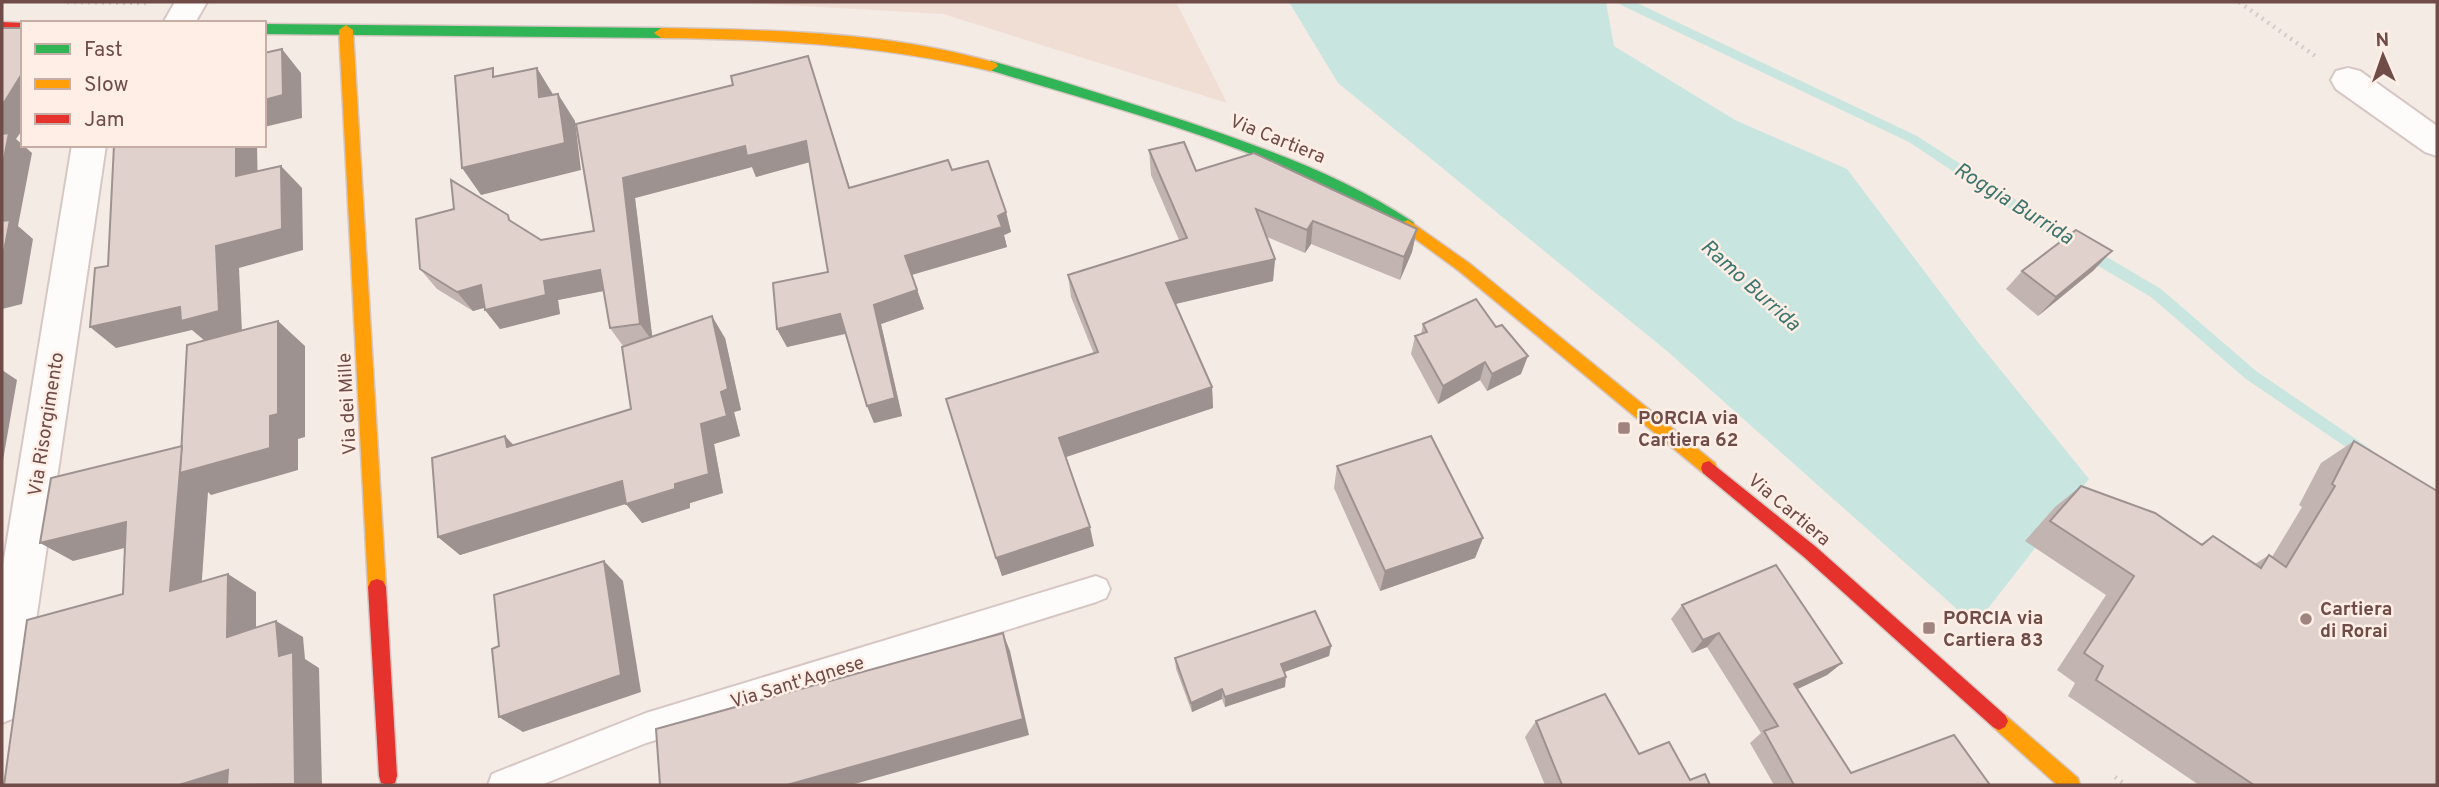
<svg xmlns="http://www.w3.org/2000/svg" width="2439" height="787" font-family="Overpass,sans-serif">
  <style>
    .residential { fill: #f0ded5 }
    .water { fill: #c8e5e0 }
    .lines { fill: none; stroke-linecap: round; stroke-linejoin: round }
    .stream { fill: #c8e5e0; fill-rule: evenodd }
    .lane-casing { stroke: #d6c7c4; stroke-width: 4 }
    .street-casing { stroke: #d6c7c4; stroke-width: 4 }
    .fast-casing { stroke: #d5c6c2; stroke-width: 3 }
    .slow-casing { stroke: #d5c6c2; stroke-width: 3 }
    .jam-casing { stroke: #d5c6c2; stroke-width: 3 }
    .path { stroke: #d6cbc8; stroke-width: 4.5; stroke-dasharray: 2 5; stroke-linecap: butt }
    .lane { fill: #fefcfb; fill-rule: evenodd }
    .street { fill: #fefcfb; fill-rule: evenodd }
    .fast { fill: #30b455; fill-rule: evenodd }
    .slow { fill: #ff9f0a; fill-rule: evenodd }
    .jam { fill: #e5322d; fill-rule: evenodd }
    .wall { fill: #c2b4b0 }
    .shaded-wall { fill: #9e9290 }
    .building { fill: #e1d1cd; stroke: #9e9290; stroke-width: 2 }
    .poi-dot { fill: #9f847f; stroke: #ffeee5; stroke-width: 2.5 }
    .labels { text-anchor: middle; stroke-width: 5; stroke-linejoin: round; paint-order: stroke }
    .street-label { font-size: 19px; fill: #704c48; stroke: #ffeee5 }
    .poi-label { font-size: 19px; font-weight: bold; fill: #704c48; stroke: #ffeee5; text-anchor: start }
    .water-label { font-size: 21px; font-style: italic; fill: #3c7670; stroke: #ffeee5 }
  </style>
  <rect width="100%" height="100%" fill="#f5ebe5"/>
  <path class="residential" d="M 733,2 L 1176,2 L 1227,103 L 943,14 Z"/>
  <path class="water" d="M 1289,2 L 1606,2 L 1614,46 L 1735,120 L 1847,169 L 1977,341 L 2089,479 L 1975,625 L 1667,351 L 1338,83 Z"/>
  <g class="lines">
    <path class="stream" d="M 1619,2 L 1635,2 L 1917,136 L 2078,240 L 2161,289 L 2256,371 L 2372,450 L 2374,454 L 2372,458 L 2367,460 L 2362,458 L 2246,379 L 2151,297 L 2068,248 L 1909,142 L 1621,5 Z"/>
    <g class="lane-casing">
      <path id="lane" d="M 1096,576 L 1106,580 L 1110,589 L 1106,598 L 1096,602 L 646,743 L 541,785 L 488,785 L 492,774 L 646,713 Z"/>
    </g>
    <g class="street-casing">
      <g id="street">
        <path d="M 175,2 L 207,2 L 195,23 L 163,23 Z"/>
        <path d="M 2348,68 L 2360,71 L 2437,126 L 2437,156 L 2425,152 L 2336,89 L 2331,80 L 2336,71 Z"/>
        <path d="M 72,145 L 106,145 L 24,702 L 17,717 L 2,723 L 2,571 Z"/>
      </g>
    </g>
    <g class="fast-casing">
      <g id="fast">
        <path d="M 264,24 L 661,28 L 668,33 L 661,38 L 264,34 Z"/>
        <path d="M 991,61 C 1056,79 1120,100 1185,121 C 1264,148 1342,175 1413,222 L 1415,226 L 1413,230 L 1403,230 C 1283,151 1123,111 986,69 L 984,66 Z"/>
      </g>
    </g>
    <g class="slow-casing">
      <g id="slow">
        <path d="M 346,25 L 353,30 L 386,587 L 383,593 L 377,595 L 371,593 L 368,587 L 339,30 Z"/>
        <path d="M 661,28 C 772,30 888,31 996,63 L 998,66 L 991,71 C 882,45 773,39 661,38 L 654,33 Z"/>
        <path d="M 1408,220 L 1469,263 L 1715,463 L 1717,468 L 1715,473 L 1709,475 L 1703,473 L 1459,271 L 1403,230 L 1401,226 L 1403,222 Z"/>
        <path d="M 1999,712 L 2005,715 L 2078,778 L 2080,785 L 2057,785 L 1993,727 L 1990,721 L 1993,715 Z"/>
      </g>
    </g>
    <g class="jam-casing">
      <g id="jam">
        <path d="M 2,22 L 25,23 L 23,32 L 2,32 Z"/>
        <path d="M 1709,461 L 1816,547 L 2005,715 L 2008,721 L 2005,727 L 1999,730 L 1993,727 L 1804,557 L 1703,473 L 1701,468 L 1703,463 Z"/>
        <path d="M 377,579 L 383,581 L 386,587 L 397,776 L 395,783 L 388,785 L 381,783 L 379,776 L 368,587 L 371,581 Z"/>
      </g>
    </g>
    <g class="path">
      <path d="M 67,2 L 146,3"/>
      <path d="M 2239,2 L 2318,58"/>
      <path d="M 2115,777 L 2126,785"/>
    </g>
    <use href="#lane" class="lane"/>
    <use href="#street" class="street"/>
    <use href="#fast" class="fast"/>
    <use href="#slow" class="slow"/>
    <use href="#jam" class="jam"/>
  </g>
  <g class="wall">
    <path d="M 808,56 L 850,188 L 952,170 L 1006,212 L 1011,232 L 1004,235 L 1007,247 L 912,275 L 924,309 L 881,324 L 902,416 L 874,423 L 867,406 L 846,334 L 787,347 L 777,329 L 828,272 L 809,162 L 756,177 L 752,167 L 635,198 L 652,337 L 725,338 L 741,410 L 734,412 L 740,436 L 714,444 L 723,493 L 690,503 L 690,508 L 642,523 L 626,504 L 460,555 L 438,537 L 514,445 L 631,409 L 623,346 L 610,328 L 604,291 L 558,300 L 560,314 L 500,329 L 484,308 L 473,311 L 437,289 L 420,269 L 514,224 L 541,240 L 594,231 L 733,85 Z"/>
    <path d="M 1149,150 L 1196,171 L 1417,229 L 1412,252 L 1400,280 L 1311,244 L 1305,253 L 1267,237 L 1275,259 L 1273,281 L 1175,304 L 1212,387 L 1213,408 L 1066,457 L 1094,546 L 1002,576 L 996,558 L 1094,354 L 1071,297 L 1068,275 L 1179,240 L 1151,175 Z"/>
    <path d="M 2094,270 L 2038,316 L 2006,289 L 2022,271 Z"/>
    <path d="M 1423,324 L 1521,374 L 1487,391 L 1480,380 L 1438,404 L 1411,354 L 1415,336 L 1421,334 Z"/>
    <path d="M 2354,441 L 2437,785 L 2199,785 L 2068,696 L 2075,683 L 2057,670 L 2106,595 L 2025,541 L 2055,507 L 2081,486 L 2201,544 L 2213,536 L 2255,564 L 2269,555 L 2272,557 L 2302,507 L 2299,505 L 2321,463 Z"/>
    <path d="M 1337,466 L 1483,538 L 1475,558 L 1380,591 L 1334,488 Z"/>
    <path d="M 1682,605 L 1842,663 L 1827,675 L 1797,689 L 1851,773 L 1990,785 L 1774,785 L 1750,743 L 1761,733 L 1707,647 L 1692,653 L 1671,619 Z"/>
    <path d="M 1331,646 L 1329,656 L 1284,672 L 1285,687 L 1225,707 L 1222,699 L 1192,712 L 1176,669 L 1175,658 Z"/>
    <path d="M 1536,721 L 1639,754 L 1690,780 L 1710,785 L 1545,785 L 1525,737 Z"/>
  </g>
  <g class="shaded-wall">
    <path d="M 282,49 L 301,73 L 302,118 L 264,127 L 264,100 Z"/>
    <path d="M 808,56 L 815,78 L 856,208 L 849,188 Z"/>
    <path d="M 537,68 L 554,96 L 539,97 Z"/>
    <path d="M 23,72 L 23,129 L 16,139 L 32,153 L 18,226 L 33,239 L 22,304 L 2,309 L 2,106 Z"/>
    <path d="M 558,94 L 575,121 L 581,170 L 481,195 L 462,168 Z"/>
    <path d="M 806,141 L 814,161 L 756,177 L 752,167 L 635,198 L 653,342 L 640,324 L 623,178 L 745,146 Z"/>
    <path d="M 236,145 L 257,145 L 258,198 L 236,176 Z"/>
    <path d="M 281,166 L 302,188 L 303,250 L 239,268 L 242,332 L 205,341 L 192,330 L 116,348 L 90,327 L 180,307 L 216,246 Z"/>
    <path d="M 1006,212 L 1011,232 L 1004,235 L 1007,247 L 911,275 L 905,256 Z"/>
    <path d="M 1313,221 L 1311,244 L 1305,253 L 1307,230 Z"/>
    <path d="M 1417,229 L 1412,252 L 1400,280 L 1404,257 Z"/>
    <path d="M 2112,251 L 2094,270 L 2038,316 L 2056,297 Z"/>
    <path d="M 1275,259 L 1273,281 L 1167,306 L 1166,283 Z"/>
    <path d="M 600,270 L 613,289 L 558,300 L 560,314 L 500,329 L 485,310 L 544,281 Z"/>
    <path d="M 481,285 L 497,304 L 473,311 L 457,292 Z"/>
    <path d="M 917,290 L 924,309 L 881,324 L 902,416 L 874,423 L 867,406 L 874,305 Z"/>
    <path d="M 840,314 L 848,333 L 787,347 L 777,329 Z"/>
    <path d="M 712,316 L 725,338 L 741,410 L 734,412 L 740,436 L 714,444 L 723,493 L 690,503 L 690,508 L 642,523 L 626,504 L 675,484 L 701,424 L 721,392 Z"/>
    <path d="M 278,321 L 305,346 L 305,437 L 298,439 L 298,470 L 211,495 L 208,492 L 200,608 L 170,591 L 182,446 Z"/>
    <path d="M 1528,356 L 1521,374 L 1487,391 L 1492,374 Z"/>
    <path d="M 1485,362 L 1480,380 L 1438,404 L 1443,386 Z"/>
    <path d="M 2,370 L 17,380 L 2,466 Z"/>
    <path d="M 1212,387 L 1213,408 L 1063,458 L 1059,438 Z"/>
    <path d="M 505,436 L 524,456 L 507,447 Z"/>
    <path d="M 622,481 L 638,500 L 460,555 L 438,537 Z"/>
    <path d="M 126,522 L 156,540 L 73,561 L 40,543 Z"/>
    <path d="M 1090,527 L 1094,546 L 1002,576 L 996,558 Z"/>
    <path d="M 1483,538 L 1475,558 L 1380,591 L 1385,571 Z"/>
    <path d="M 604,561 L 623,581 L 641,692 L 523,732 L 499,717 Z"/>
    <path d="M 228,574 L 256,592 L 256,653 L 227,637 Z"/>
    <path d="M 276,621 L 303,637 L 305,659 L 319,668 L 322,785 L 292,785 L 279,656 Z"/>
    <path d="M 1003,633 L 1010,651 L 1029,735 L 851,785 L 787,785 Z"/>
    <path d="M 1719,633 L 1707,647 L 1692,653 L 1703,640 Z"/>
    <path d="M 1331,646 L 1329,656 L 1279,674 L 1281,664 Z"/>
    <path d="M 1842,663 L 1827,675 L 1781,697 L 1794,684 Z"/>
    <path d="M 1286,677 L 1285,687 L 1225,707 L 1225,697 Z"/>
    <path d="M 1222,689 L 1222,699 L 1192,712 L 1191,703 Z"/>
    <path d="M 228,770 L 250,785 L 179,785 Z"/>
  </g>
  <g class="building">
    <path d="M 2,28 L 23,28 L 23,72 L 2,106 Z"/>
    <path d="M 282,49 L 283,95 L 264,100 L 264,53 Z"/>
    <path d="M 808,56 L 849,188 L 948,160 L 952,170 L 988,161 L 1006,212 L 998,216 L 1002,227 L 905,256 L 917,290 L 874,305 L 895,398 L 867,406 L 840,314 L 777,329 L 773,283 L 828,272 L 806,141 L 747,156 L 745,146 L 623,178 L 640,324 L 610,328 L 600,270 L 544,281 L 546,295 L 485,310 L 481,285 L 457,292 L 420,269 L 416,219 L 454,209 L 451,180 L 508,215 L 509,220 L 541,240 L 594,231 L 576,124 L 733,85 L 731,76 Z"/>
    <path d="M 493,68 L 493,77 L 537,68 L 539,97 L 558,94 L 565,143 L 462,168 L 455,76 Z"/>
    <path d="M 9,133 L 2,169 L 2,134 Z"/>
    <path d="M 1184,142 L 1196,171 L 1254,153 L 1417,229 L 1404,257 L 1313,221 L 1307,230 L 1256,209 L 1275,259 L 1166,283 L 1212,387 L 1059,438 L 1090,527 L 996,558 L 946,399 L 1098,352 L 1068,275 L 1187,238 L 1149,150 Z"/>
    <path d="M 114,145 L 236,145 L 236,176 L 281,166 L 282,229 L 216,246 L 219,311 L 181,321 L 180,307 L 90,327 L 95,268 L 108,266 Z"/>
    <path d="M 10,220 L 2,261 L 2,221 Z"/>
    <path d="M 2076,230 L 2112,251 L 2056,297 L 2022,271 Z"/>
    <path d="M 1476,299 L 1496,327 L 1502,325 L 1528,356 L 1492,374 L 1485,362 L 1443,386 L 1415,336 L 1427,332 L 1423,324 Z"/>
    <path d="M 712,316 L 728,389 L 721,392 L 727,416 L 701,424 L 709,474 L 675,484 L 675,489 L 626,504 L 622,481 L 438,537 L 432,458 L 505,436 L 507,447 L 631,409 L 622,347 Z"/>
    <path d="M 278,321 L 278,414 L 270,416 L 270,448 L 180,473 L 187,345 Z"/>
    <path d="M 1431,436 L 1483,538 L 1385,571 L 1337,466 Z"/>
    <path d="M 2354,441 L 2437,491 L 2437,785 L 2254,785 L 2096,680 L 2103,666 L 2084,653 L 2134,576 L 2050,521 L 2081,486 L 2155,513 L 2202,545 L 2213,536 L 2261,568 L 2269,555 L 2286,567 L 2335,486 L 2332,484 Z"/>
    <path d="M 182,446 L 170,591 L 228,574 L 227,637 L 276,621 L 279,656 L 293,652 L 295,784 L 227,785 L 228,770 L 179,785 L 4,785 L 27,620 L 123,594 L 126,522 L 40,543 L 51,478 Z"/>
    <path d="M 604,561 L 621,675 L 499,717 L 492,649 L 499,646 L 494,595 Z"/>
    <path d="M 1776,565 L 1842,663 L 1794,684 L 1851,773 L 1954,735 L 1990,785 L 1794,785 L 1764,731 L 1778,726 L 1719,633 L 1703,640 L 1682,605 Z"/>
    <path d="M 1315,611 L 1331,646 L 1281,664 L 1286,677 L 1225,697 L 1222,689 L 1191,703 L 1175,658 Z"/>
    <path d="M 1003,633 L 1023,719 L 787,785 L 660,785 L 656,729 Z"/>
    <path d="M 1605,694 L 1639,754 L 1669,742 L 1690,780 L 1705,774 L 1710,785 L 1562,785 L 1536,721 Z"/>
  </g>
  <g class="poi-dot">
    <rect x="1617" y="421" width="14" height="14" rx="3.5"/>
    <circle cx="2306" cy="619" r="7"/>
    <rect x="1922" y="621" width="14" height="14" rx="3.5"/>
  </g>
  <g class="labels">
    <g class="street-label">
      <text transform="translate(1278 138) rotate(22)" y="7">Via Cartiera</text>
      <text transform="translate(346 404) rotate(-93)" y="7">Via dei Mille</text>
      <text transform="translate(45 424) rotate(-81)" y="7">Via Risorgimento</text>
      <text transform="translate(1790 509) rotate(40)" y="7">Via Cartiera</text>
      <text transform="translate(797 681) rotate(-17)" y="7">Via Sant'Agnese</text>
    </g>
    <g class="poi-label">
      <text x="1638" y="424">PORCIA via<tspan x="1638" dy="22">Cartiera 62</tspan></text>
      <text x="2320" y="615">Cartiera<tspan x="2320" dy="22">di Rorai</tspan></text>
      <text x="1943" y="624">PORCIA via<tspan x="1943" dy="22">Cartiera 83</tspan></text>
    </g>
    <g class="water-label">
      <text transform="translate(2014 203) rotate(32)" y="7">Roggia Burrida</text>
      <text transform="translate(1751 285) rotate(42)" y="7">Ramo Burrida</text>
    </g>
  </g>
  <rect width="2439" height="787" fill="none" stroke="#704c48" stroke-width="7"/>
  <rect x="21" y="21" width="245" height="126" fill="#ffeee5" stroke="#c6ada6" stroke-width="2"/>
  <rect x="35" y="44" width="35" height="10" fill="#30b455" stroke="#c6ada6" stroke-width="2"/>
  <text x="84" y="56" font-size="21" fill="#704c48">Fast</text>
  <rect x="35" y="79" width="35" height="10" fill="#ff9f0a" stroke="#c6ada6" stroke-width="2"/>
  <text x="84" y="91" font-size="21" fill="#704c48">Slow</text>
  <rect x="35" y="114" width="35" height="10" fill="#e5322d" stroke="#c6ada6" stroke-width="2"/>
  <text x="84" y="126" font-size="21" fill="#704c48">Jam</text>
  <g transform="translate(2383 56) rotate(358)" stroke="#ffeee5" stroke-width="5" paint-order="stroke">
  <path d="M0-5L12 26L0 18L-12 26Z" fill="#704c48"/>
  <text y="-10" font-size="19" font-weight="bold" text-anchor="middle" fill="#704c48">N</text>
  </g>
</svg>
